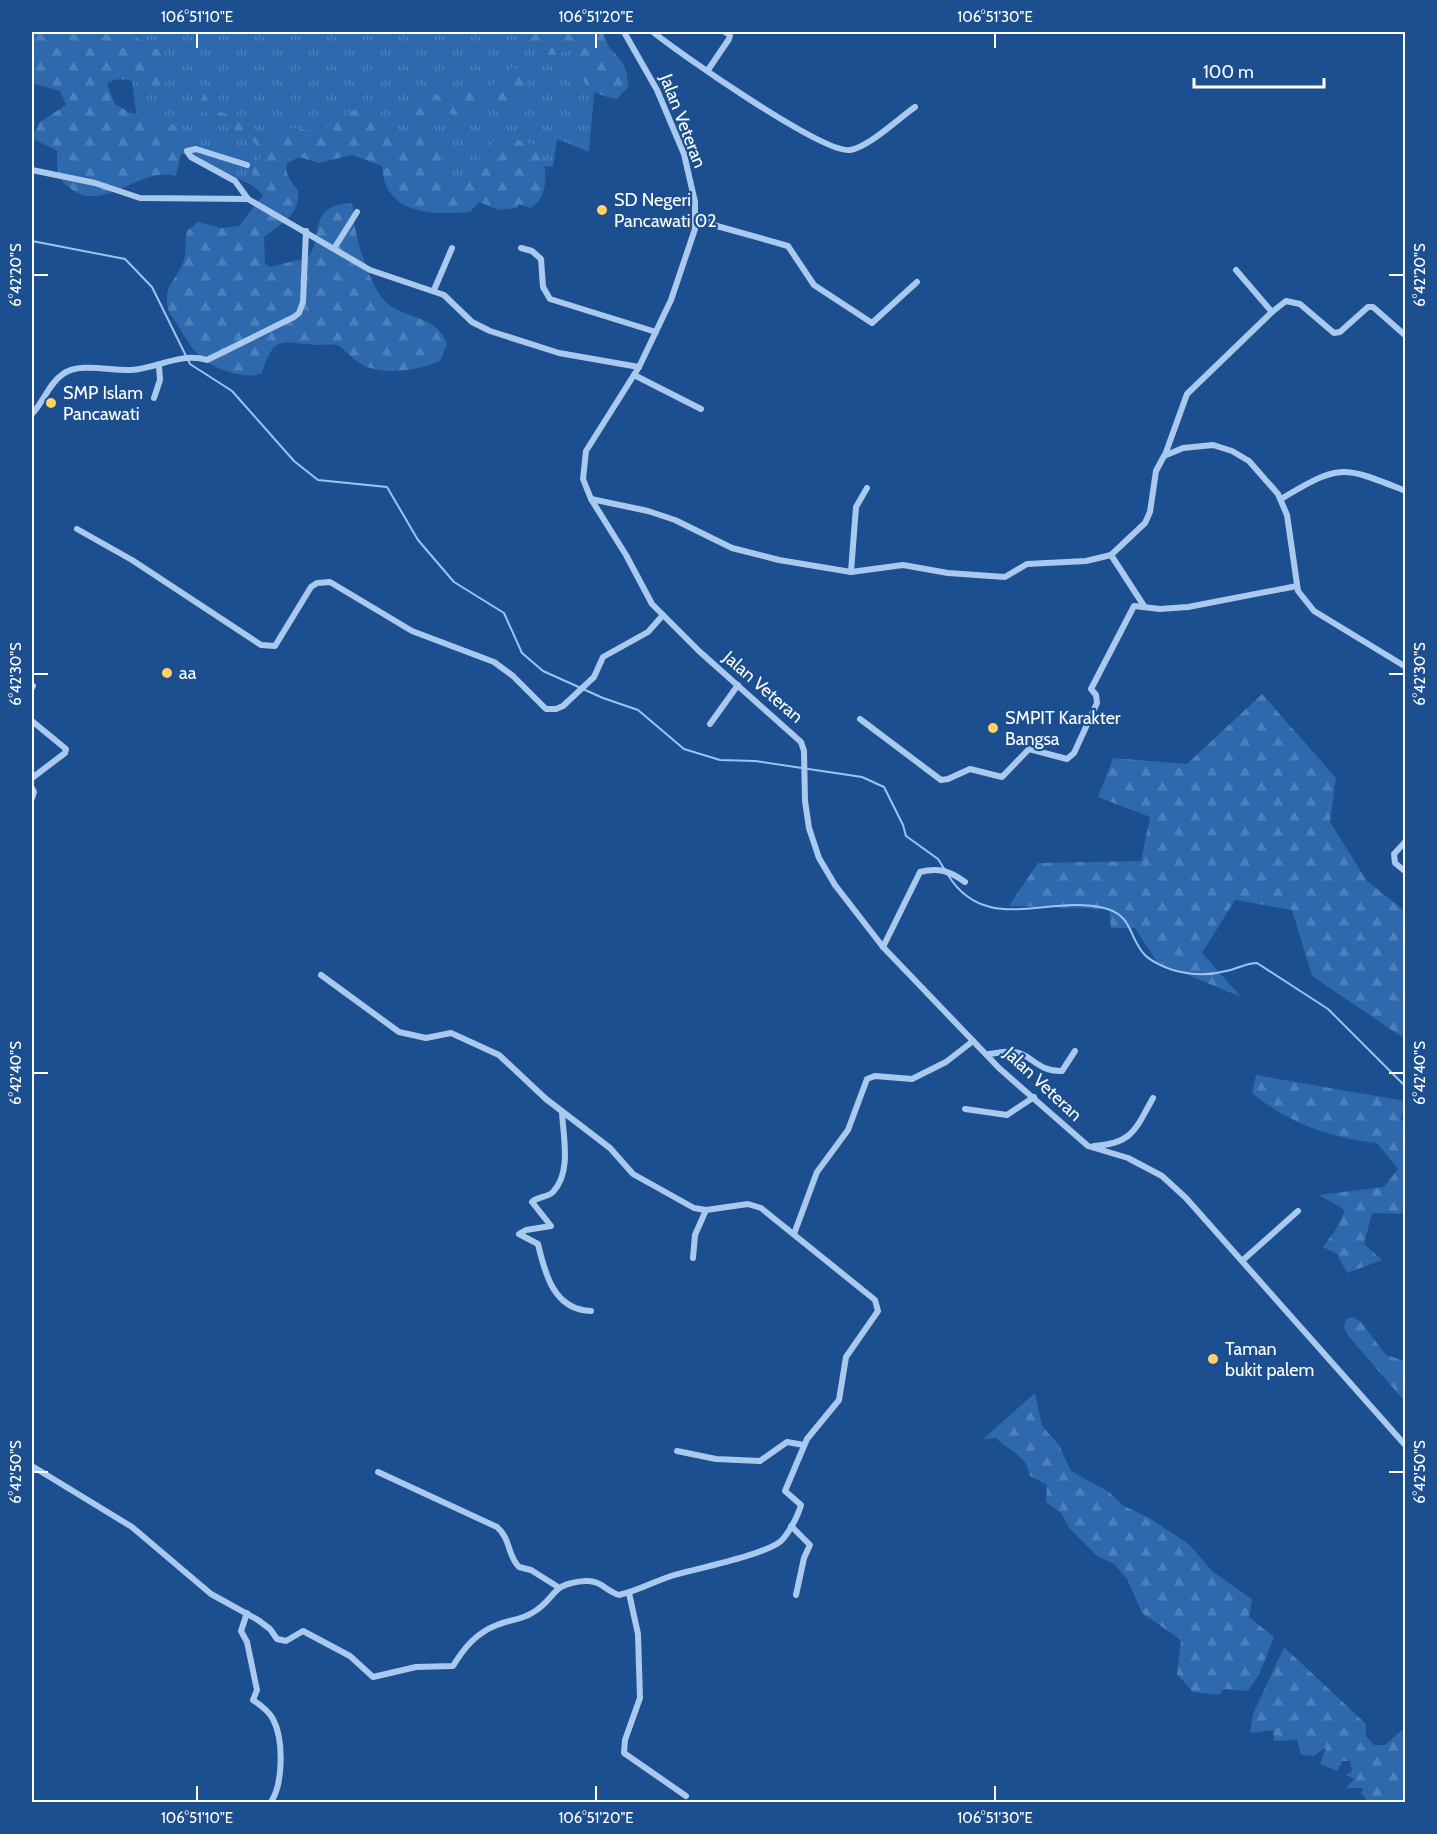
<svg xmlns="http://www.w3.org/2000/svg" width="1437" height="1834" font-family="Cabin,sans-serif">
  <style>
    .grass { fill: url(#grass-tufts) }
    .forest { fill: url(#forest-firs) }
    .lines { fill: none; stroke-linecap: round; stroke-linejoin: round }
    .stream { stroke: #9cc4f0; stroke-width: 2 }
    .minor { stroke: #a9c9ee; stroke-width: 6 }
    .ticks { fill: none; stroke: #fff; stroke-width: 2 }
    .poi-dot { fill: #ffd166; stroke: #1b4f8f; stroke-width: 2 }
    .labels { text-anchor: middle; stroke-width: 4.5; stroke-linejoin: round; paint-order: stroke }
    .street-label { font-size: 18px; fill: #fff; stroke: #1b4f8f }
    .poi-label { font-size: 18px; fill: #fff; stroke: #1b4f8f; text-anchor: start }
    .neatline { fill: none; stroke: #fff; stroke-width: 2 }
    .ticks-label { font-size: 15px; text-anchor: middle; fill: #fff }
  </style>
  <defs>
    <pattern id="grass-tufts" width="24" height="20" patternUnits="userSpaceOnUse" patternTransform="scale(1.5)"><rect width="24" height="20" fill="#2e69ad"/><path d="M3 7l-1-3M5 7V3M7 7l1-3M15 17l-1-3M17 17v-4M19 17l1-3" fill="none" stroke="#4d80b9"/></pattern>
    <pattern id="forest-firs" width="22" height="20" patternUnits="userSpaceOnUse" patternTransform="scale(1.5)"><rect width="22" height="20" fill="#2e69ad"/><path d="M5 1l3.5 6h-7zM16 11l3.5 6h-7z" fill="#4d80b9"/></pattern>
  </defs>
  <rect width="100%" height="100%" fill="#1b4f8f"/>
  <path class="grass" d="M 104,32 L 605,32 L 598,51 L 589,152 L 557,139 L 553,167 L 505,160 L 453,199 L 410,151 L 283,143 L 256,187 L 139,134 L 129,60 Z"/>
  <g class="forest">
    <path d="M 32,32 L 131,32 L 135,37 L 165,54 L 167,76 L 163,85 C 144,92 124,70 107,84 L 115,104 L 130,113 L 146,114 L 155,121 L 166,121 L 177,127 L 181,154 L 176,176 C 141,166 108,211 74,191 C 57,181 57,170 57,151 L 32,138 L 40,122 L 66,105 L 60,91 L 32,83 Z"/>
    <path d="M 522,32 L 603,32 C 609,59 628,52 628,87 L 617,99 C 583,93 582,80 572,51 C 565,49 561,55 553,55 C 539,56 529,42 522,32 Z"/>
    <path d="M 513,67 L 525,73 C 533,121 496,92 479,105 C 476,108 474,114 472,117 C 456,118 433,104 426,124 L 426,130 C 455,147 438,152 446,177 L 458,186 C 475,171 479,152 496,140 C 503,135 511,137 518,140 C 522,141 528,142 531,144 C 550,156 551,199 530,208 L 519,204 L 517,208 L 499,210 L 479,202 L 470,212 C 432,215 384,215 382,166 L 352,155 L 319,163 L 299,157 L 287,163 C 284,176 292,181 298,191 C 300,215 281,224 264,237 L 265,264 L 270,267 L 306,258 C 325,246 304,205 350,203 L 353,206 C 352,230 370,294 392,307 C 413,319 438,318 447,344 L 440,361 C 418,370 389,375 367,367 C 355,362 349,354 341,347 C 336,343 324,345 318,345 C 282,344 275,332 262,373 C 246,381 212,368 199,356 C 188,344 179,326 169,312 C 160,284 181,279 185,255 C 186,246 185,239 187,231 L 198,222 L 221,228 L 239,226 L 263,195 L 252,185 L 253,166 L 260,159 L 262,151 C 257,146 251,138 245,135 C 231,127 187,112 200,88 L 213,106 L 221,112 L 243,120 L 264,137 C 272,133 281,128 290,128 C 302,128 314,134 326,128 C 341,122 355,102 370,109 C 385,115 387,134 404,137 L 413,129 C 417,78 447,102 484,90 C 496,86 502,72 513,67 Z"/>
    <path d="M 1262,694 L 1336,778 L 1330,822 L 1367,881 L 1405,911 L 1405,1039 L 1312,976 L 1292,910 L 1235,900 L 1202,953 L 1241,997 L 1157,962 L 1135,928 L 1111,928 L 1109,909 L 1009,906 L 1038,863 L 1141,861 L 1150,817 L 1098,797 L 1113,758 L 1187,764 Z"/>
    <path d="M 1256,1075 L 1405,1101 L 1401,1119 L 1406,1125 L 1405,1214 L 1372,1213 L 1364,1244 L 1382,1260 L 1347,1273 L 1337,1254 L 1323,1247 L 1336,1229 L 1345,1210 L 1319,1195 L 1384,1187 L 1398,1169 L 1377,1143 C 1331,1138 1288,1123 1252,1093 Z"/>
    <path d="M 1353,1317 L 1361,1322 L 1386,1355 L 1405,1361 L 1405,1402 L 1347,1334 L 1344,1327 L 1346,1319 Z"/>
    <path d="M 1035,1393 L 1042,1426 L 1059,1445 L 1071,1471 L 1109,1492 L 1124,1506 L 1151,1519 L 1190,1545 L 1212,1571 L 1252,1599 L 1249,1617 L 1274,1637 L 1260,1673 L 1248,1691 L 1224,1689 L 1219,1695 L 1193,1692 L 1177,1674 L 1181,1640 L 1142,1613 L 1127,1579 L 1114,1564 L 1097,1556 L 1070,1529 L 1061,1513 L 1046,1502 L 1047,1485 L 1030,1476 C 1026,1453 1010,1453 996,1438 L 983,1439 Z"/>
    <path d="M 1284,1647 L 1366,1724 L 1366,1736 L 1374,1745 L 1385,1745 L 1402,1730 L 1405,1731 L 1405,1802 L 1364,1802 L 1366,1799 L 1361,1793 L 1363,1788 L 1346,1788 L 1354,1779 L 1346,1775 L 1352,1771 L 1350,1761 L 1342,1761 L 1337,1771 L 1320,1764 L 1326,1747 L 1314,1756 L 1301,1755 L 1297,1740 L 1274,1741 L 1273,1730 L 1250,1733 L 1253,1714 Z"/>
  </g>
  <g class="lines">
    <g class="stream">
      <path d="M 32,241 L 125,259 L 152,287 L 190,364 L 232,391 L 294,461 L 318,480 L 387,487 L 418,540 L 454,582 L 504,613 L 522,653 L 543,671 L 603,698 L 638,710 L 684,749 L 720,760 L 755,761 L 862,777 L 884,787 L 903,825 L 906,836 L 938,859 L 945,870"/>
      <path d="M 948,875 C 986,936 1048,894 1104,908 C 1133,915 1128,936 1144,954 C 1151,962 1170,970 1181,972 C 1195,975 1212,975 1226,971 C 1237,969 1246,963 1257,963 L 1328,1009 L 1406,1087"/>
    </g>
    <g class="minor">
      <path d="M 624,32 L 657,90 L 684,154 L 695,202 L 695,229 L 671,300 L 639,367 L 586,451 L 583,479 L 591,499 L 626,555 L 652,604 L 699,651 L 801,742 L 804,751 L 805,801 L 809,828 L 819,858 L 835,885 L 883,947 L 999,1068 L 1088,1146 L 1128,1158 L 1162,1176 L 1186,1198 L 1406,1446"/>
      <path d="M 653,32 C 679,53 823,154 850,150 C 869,147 899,118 915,107"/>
      <path d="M 708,70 L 729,39 L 730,35 L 725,32"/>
      <path d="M 247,165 L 196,149 L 187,151 L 191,157 L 235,181 L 248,199"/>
      <path d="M 32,170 L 95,183 L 140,198 L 248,199 L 370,270 L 444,295 L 472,322 L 490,331 L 559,353 L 639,367"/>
      <path d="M 696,215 L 717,226 L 788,246 L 814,285 L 872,323 L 917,282"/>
      <path d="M 335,247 L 357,212"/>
      <path d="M 521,248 L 532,251 L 541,259 L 543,287 L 550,299 L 656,332"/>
      <path d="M 1236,270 L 1272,312"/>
      <path d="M 434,290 L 452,248"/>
      <path d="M 634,375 L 701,409"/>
      <path d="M 154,398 L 160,380 L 159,366"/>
      <path d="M 32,414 C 43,403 49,383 63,374 C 79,362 111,371 131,370 C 158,368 181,352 207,360 L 294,317 L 299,313 L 303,302 L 306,231"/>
      <path d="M 1165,455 L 1187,394 L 1272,312 L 1286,301 L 1300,304 L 1334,333 L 1340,332 L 1368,307 L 1373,307 L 1406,336"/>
      <path d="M 591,499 L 648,511 L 675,520 L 732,548 L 779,560 L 851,572 L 903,565 L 948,573 L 1005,577 L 1027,564 L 1086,561 L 1111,555 L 1145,523 L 1150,512 L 1156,471 L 1164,456 L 1183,448 L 1213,445 L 1232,451 L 1249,461 L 1278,494 L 1287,515 L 1298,591 L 1314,611 L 1406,667"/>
      <path d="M 1281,499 C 1341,463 1342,466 1406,491"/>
      <path d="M 77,529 L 132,560 L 261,645 L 275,646 L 311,587 L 317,583 L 330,582 L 412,631 L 494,662 L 513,676 L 546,709 L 556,709 L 563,706 L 594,677 L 603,657 L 648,632 L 663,615"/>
      <path d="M 1111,555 L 1144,606"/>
      <path d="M 851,572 L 856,507 L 867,488"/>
      <path d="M 32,688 L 33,686"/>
      <path d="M 860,719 L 941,780 L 948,779 L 970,769 L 1002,777 L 1029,749 L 1067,759 L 1074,753 L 1097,703 L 1096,695 L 1091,689 L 1134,606 L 1160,609 L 1188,607 L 1297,586"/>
      <path d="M 32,721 L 66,749 L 65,753 L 32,778"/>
      <path d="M 710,724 L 738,685"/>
      <path d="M 32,788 L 34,792 L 32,798"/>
      <path d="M 1406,841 L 1394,854 L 1395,863 L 1406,872"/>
      <path d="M 883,947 L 920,872 C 938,867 950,871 965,882"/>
      <path d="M 989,1054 C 997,1053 1006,1051 1013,1052 C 1031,1053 1037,1072 1062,1071 L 1075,1051"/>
      <path d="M 965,1109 L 1007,1115 L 1034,1097"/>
      <path d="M 562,1112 C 563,1136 572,1172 553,1192 C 547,1198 538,1196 532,1202 L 551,1226 L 526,1230 L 519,1234 L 538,1244 C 545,1274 554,1310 591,1311"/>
      <path d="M 1094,1146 C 1133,1144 1136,1128 1153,1098"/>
      <path d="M 794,1234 L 817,1172 L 848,1130 L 867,1079 L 875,1076 L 912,1079 L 946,1062 L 973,1041"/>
      <path d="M 693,1258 L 695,1235 L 706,1210"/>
      <path d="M 1243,1260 L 1298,1211"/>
      <path d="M 677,1451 L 716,1459 L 760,1461 L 787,1442 L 804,1445"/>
      <path d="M 32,1466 L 132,1527 L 211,1594 L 258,1620 L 270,1629 L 277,1639 L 286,1641 L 303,1631 L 350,1656 L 373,1677 L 416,1667 L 453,1666 C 464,1648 476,1633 497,1625 C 508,1620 521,1620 532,1613 C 557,1599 549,1583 586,1581 C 600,1580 606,1591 619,1595 C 637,1591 653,1582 671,1576 C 694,1569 765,1555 781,1541 C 789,1533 798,1516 801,1505 L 785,1491 L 807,1439 L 839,1400 L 846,1357 L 878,1311 L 875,1300 L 761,1208 L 748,1204 L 706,1210 L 694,1208 L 633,1174 L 610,1148 L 546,1099 L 499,1055 L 451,1033 L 426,1038 L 399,1032 L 321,975"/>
      <path d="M 378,1472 L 497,1527 C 511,1539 507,1555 519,1567 L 531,1570 L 558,1587"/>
      <path d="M 791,1526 L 810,1545 L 804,1558 L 796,1595"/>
      <path d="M 629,1593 L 638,1634 L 640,1698 L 625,1740 L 624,1753 L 686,1796"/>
      <path d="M 247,1613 L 241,1631 L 247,1642 L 257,1690 L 253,1700 C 259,1704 269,1712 273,1719 C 284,1740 283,1784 271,1802"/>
    </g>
  </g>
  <path class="ticks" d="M 197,33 L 197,48M 596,33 L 596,48M 995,33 L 995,48M 33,275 L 48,275M 1389,275 L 1404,275M 33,674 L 48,674M 1389,674 L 1404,674M 33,1073 L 48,1073M 1389,1073 L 1404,1073M 33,1472 L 48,1472M 1389,1472 L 1404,1472M 197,1786 L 197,1801M 596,1786 L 596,1801M 995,1786 L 995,1801"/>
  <g class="poi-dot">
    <circle cx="602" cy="210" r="6"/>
    <circle cx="51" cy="403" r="6"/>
    <circle cx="167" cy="673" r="6"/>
    <circle cx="993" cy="728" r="6"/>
    <circle cx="1213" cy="1359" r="6"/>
  </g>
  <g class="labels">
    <g class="street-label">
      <text transform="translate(683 121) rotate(69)" y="6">Jalan Veteran</text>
      <text transform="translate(763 687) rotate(41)" y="6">Jalan Veteran</text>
      <text transform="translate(1043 1084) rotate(43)" y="6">Jalan Veteran</text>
    </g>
    <g class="poi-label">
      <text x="614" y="206">SD Negeri<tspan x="614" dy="21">Pancawati 02</tspan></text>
      <text x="63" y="399">SMP Islam<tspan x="63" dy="21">Pancawati</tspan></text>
      <text x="179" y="679">aa</text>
      <text x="1005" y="724">SMPIT Karakter<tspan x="1005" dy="21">Bangsa</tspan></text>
      <text x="1225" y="1355">Taman<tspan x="1225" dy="21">bukit palem</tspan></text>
    </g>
  </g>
  <rect width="1437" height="1834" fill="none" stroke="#1b4f8f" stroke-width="66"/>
  <path d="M1194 78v9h130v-9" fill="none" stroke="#ffffff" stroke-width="3"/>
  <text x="1203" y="78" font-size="18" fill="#ffffff" stroke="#1b4f8f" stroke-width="4.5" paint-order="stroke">100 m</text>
  <rect x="33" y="33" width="1371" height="1768" class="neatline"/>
  <g class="ticks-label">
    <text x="197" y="22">106°51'10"E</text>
    <text x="596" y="22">106°51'20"E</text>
    <text x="995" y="22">106°51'30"E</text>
    <text transform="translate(16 275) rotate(-90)" y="5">6°42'20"S</text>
    <text transform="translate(1420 275) rotate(-90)" y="5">6°42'20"S</text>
    <text transform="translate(16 674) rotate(-90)" y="5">6°42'30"S</text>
    <text transform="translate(1420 674) rotate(-90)" y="5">6°42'30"S</text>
    <text transform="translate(16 1073) rotate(-90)" y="5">6°42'40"S</text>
    <text transform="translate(1420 1073) rotate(-90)" y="5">6°42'40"S</text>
    <text transform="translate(16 1472) rotate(-90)" y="5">6°42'50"S</text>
    <text transform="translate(1420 1472) rotate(-90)" y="5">6°42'50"S</text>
    <text x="197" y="1823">106°51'10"E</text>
    <text x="596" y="1823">106°51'20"E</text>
    <text x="995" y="1823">106°51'30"E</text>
  </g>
</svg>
